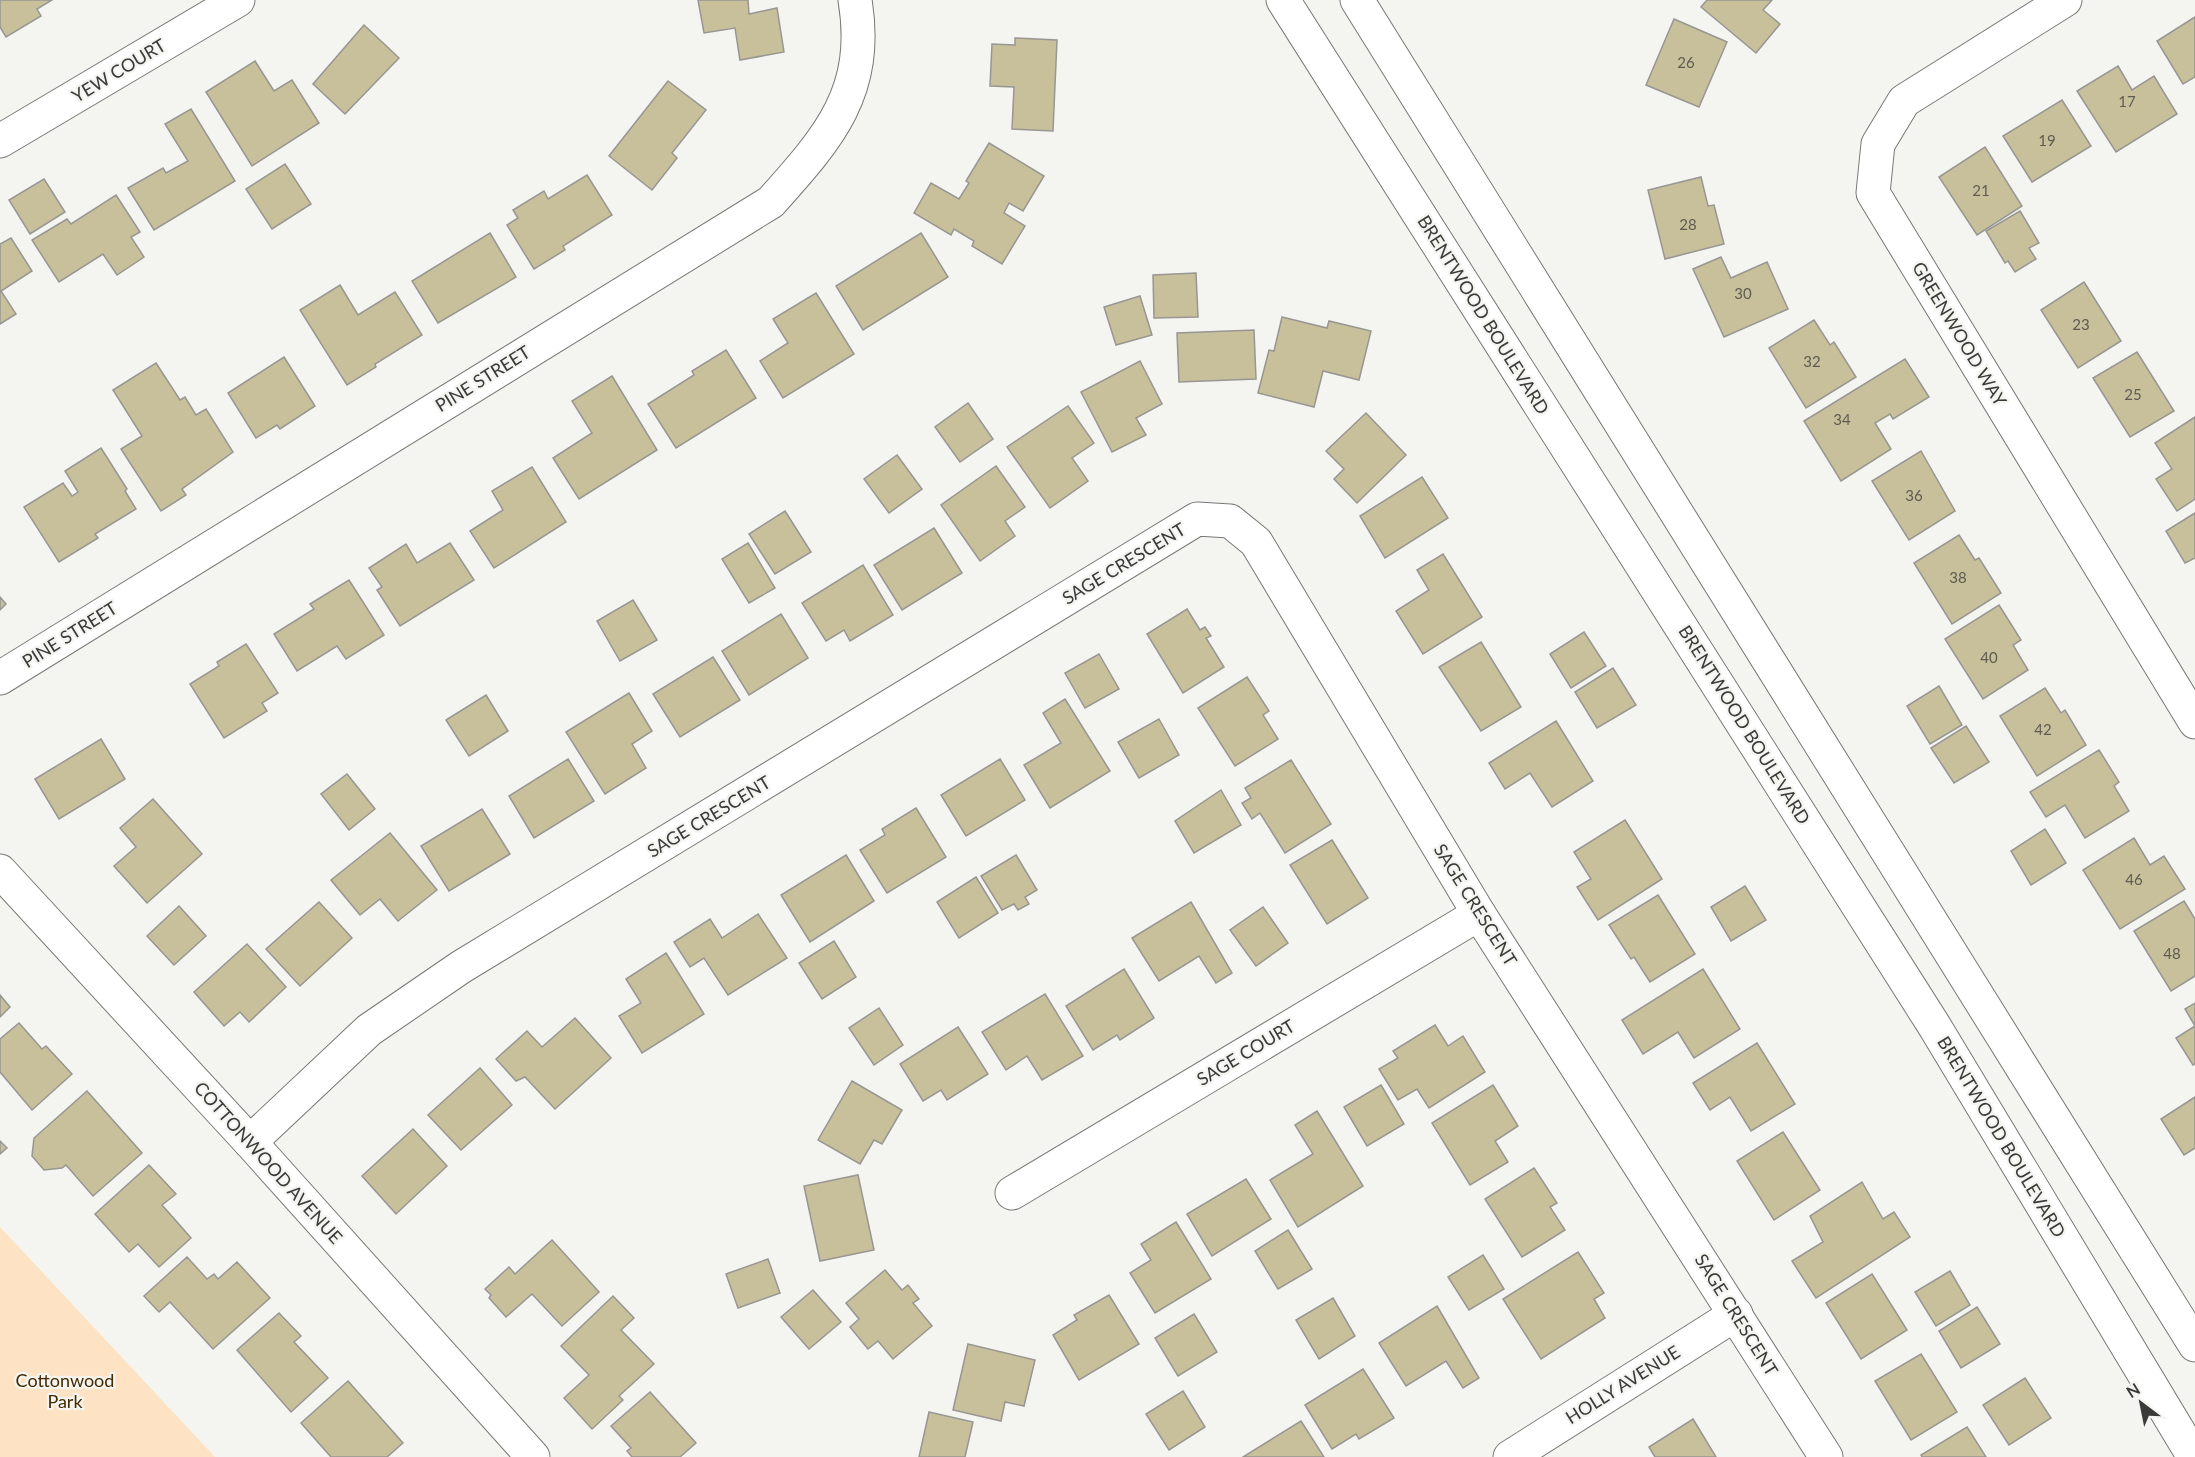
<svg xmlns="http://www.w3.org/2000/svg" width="2195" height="1457" font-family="Lato,sans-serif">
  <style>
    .green { fill: #fde3c4 }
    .building { fill: #c8c09a; stroke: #979693; stroke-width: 1.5 }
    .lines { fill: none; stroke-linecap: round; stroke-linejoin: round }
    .minor-casing { stroke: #787976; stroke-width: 35 }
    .secondary-casing { stroke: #787976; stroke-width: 35 }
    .minor { stroke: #fff; stroke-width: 33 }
    .secondary { stroke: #fff; stroke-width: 33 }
    .labels { text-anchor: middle; stroke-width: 4.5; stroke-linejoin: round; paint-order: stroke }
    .number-label { font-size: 15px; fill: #5e5c51 }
    .street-label { font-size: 18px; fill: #3a3b39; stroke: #f4f5f1 }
    .park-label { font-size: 18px; fill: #452a01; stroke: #f4f5f1 }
  </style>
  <rect width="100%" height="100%" fill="#f4f5f1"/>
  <path class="green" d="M 0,1227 L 215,1457 L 0,1457 Z"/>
  <g class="building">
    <path d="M 0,0 L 52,0 L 37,9 L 41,16 L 6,37 L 0,27 Z"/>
    <path d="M 698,0 L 748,0 L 749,14 L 777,8 L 784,52 L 740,60 L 735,28 L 704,33 Z"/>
    <path d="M 1707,0 L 1772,0 L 1763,10 L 1780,24 L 1756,53 L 1701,7 Z"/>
    <path d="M 2195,17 L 2195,77 L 2183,84 L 2157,41 Z"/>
    <path d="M 1674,19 L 1727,42 L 1699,107 L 1646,85 Z"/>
    <path d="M 364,25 L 399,58 L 345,114 L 313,84 Z"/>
    <path d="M 1015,38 L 1057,40 L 1053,131 L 1012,129 L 1014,87 L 990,86 L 992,44 L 1015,45 Z"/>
    <path d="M 255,61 L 274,91 L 292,80 L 319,123 L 252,166 L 206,92 Z"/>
    <path d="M 2118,66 L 2132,90 L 2154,76 L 2177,114 L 2116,152 L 2077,91 Z"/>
    <path d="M 668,81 L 706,110 L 672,153 L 677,158 L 652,190 L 609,156 Z"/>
    <path d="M 2062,100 L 2091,146 L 2032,182 L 2003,136 Z"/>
    <path d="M 191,109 L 235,181 L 154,230 L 128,188 L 163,168 L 166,173 L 188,161 L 165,124 Z"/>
    <path d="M 989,143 L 1044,176 L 1023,211 L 1009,203 L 1004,213 L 1025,226 L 1002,264 L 972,246 L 974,241 L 954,229 L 951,235 L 914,213 L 931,183 L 959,199 L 969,183 L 966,181 Z"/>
    <path d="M 1985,147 L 2022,206 L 1977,235 L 1939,177 Z"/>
    <path d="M 285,164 L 311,204 L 272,229 L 246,189 Z"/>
    <path d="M 587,175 L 612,215 L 563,246 L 565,250 L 534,269 L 507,225 L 518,218 L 513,210 L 544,191 L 548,199 Z"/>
    <path d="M 1701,177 L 1708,206 L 1714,205 L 1724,244 L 1665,259 L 1648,190 Z"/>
    <path d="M 44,179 L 65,212 L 30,234 L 9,200 Z"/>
    <path d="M 116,195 L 140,232 L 131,237 L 144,257 L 117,275 L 103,254 L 59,282 L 32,240 L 67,219 L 71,224 Z"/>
    <path d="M 2020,211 L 2039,243 L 2029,248 L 2036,259 L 2015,272 L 2008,261 L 2005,263 L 1986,231 Z"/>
    <path d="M 490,233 L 516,277 L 438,323 L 412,281 Z"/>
    <path d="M 921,233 L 948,277 L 863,330 L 836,286 Z"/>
    <path d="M 11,238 L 32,271 L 1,291 L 16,314 L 0,324 L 0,244 Z"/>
    <path d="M 1721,257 L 1731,278 L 1767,262 L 1788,309 L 1724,337 L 1693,269 Z"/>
    <path d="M 1196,273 L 1198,317 L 1154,318 L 1153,275 Z"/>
    <path d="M 2084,282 L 2121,341 L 2078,368 L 2041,310 Z"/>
    <path d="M 340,285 L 358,315 L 395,292 L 422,335 L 375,364 L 376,367 L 347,385 L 300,310 Z"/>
    <path d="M 816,293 L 854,354 L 783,398 L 760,361 L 788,343 L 773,319 Z"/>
    <path d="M 1140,296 L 1152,335 L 1116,345 L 1104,307 Z"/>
    <path d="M 1282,317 L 1327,328 L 1329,321 L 1371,331 L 1359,380 L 1323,371 L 1314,407 L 1258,393 L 1269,350 L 1274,351 Z"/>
    <path d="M 1814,320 L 1830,345 L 1834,342 L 1856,377 L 1806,408 L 1769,348 Z"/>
    <path d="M 1254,330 L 1256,379 L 1179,382 L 1177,333 Z"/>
    <path d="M 726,350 L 756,398 L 676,448 L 648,404 L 694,375 L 692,371 Z"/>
    <path d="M 2137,352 L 2174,411 L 2130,437 L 2093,378 Z"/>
    <path d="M 284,357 L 315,406 L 280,429 L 277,425 L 256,438 L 228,393 Z"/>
    <path d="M 1905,359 L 1929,397 L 1893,419 L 1890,414 L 1875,423 L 1891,449 L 1841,481 L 1804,421 Z"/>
    <path d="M 1140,361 L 1162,404 L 1136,418 L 1146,435 L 1112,452 L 1081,392 Z"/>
    <path d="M 156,363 L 180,400 L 185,397 L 196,415 L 206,409 L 233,452 L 182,489 L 186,495 L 161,511 L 121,449 L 142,436 L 113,390 Z"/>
    <path d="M 612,376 L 657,450 L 579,499 L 553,458 L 592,433 L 572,401 Z"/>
    <path d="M 968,403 L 993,439 L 960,462 L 935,427 Z"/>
    <path d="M 1068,406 L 1094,443 L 1072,458 L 1088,481 L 1050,508 L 1007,447 Z"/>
    <path d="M 1366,413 L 1406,455 L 1357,503 L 1334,479 L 1344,469 L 1326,451 Z"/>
    <path d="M 2195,417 L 2195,499 L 2177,511 L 2156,479 L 2172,469 L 2155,443 Z"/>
    <path d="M 101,448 L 127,489 L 125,491 L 136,509 L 95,534 L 98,538 L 59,562 L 24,507 L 63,483 L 72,496 L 78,492 L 65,471 Z"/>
    <path d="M 1921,451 L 1955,511 L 1909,540 L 1872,481 Z"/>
    <path d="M 897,455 L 922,489 L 889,513 L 864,479 Z"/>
    <path d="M 996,466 L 1025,507 L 1005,521 L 1015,536 L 980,561 L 941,505 Z"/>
    <path d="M 532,467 L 566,522 L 494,568 L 470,531 L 503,510 L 492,491 Z"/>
    <path d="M 1422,477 L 1448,518 L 1385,558 L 1360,516 Z"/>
    <path d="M 785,511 L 811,552 L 775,574 L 749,534 Z"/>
    <path d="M 2195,513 L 2195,558 L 2185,563 L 2166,531 Z"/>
    <path d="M 934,528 L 962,573 L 902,610 L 874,565 Z"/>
    <path d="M 1959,535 L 1975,560 L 1979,558 L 2001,593 L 1952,624 L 1914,563 Z"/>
    <path d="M 450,543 L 474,580 L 400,626 L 377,590 L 382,587 L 369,568 L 406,544 L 417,563 Z"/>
    <path d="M 748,543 L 775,588 L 749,603 L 722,559 Z"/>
    <path d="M 1443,554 L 1482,617 L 1423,654 L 1396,611 L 1429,590 L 1417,570 Z"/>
    <path d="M 863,565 L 893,615 L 850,641 L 844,630 L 826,641 L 802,603 Z"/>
    <path d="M 349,580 L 384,635 L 346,659 L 337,646 L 297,671 L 274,634 L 314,609 L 310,604 Z"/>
    <path d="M 0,597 L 6,604 L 0,610 Z"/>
    <path d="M 633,600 L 657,640 L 620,661 L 597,621 Z"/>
    <path d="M 1999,605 L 2021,640 L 2013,645 L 2028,670 L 1983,699 L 1945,639 Z"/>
    <path d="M 1187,609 L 1200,630 L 1205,627 L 1211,636 L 1206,638 L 1224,667 L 1183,693 L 1147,634 Z"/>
    <path d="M 781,614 L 808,658 L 749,695 L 722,651 Z"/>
    <path d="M 1584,632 L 1606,666 L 1571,688 L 1550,654 Z"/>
    <path d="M 1481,642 L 1521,707 L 1481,731 L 1439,667 Z"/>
    <path d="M 246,644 L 278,693 L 262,703 L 267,711 L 224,738 L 190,684 L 219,666 L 217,662 Z"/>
    <path d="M 1099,654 L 1119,689 L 1085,708 L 1065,673 Z"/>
    <path d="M 713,657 L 740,700 L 680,737 L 653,694 Z"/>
    <path d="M 1613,668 L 1636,705 L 1597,728 L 1575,692 Z"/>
    <path d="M 1247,677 L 1269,711 L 1263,715 L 1278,739 L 1235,766 L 1198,708 Z"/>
    <path d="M 1939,686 L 1962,725 L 1930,744 L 1907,706 Z"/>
    <path d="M 2045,688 L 2061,713 L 2065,710 L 2086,745 L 2037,776 L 2000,716 Z"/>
    <path d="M 629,693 L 652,731 L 632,744 L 646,768 L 605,794 L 566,732 Z"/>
    <path d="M 486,695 L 508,731 L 469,756 L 446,720 Z"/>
    <path d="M 1065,699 L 1110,771 L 1050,808 L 1024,765 L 1061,743 L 1043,713 Z"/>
    <path d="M 1159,719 L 1179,755 L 1139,778 L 1118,742 Z"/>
    <path d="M 1556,721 L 1593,781 L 1552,807 L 1530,773 L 1505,789 L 1489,763 Z"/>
    <path d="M 1966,726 L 1989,762 L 1954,783 L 1931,748 Z"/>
    <path d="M 101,739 L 125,779 L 59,819 L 35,779 Z"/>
    <path d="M 2099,750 L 2119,782 L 2114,786 L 2129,811 L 2085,838 L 2065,805 L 2046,817 L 2030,792 Z"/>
    <path d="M 568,759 L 594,801 L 534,838 L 509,796 Z"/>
    <path d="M 1000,759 L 1025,800 L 966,836 L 941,795 Z"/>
    <path d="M 1291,760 L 1331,824 L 1285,853 L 1260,813 L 1252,819 L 1242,803 L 1251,798 L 1245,788 Z"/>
    <path d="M 347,774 L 375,809 L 349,830 L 321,794 Z"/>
    <path d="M 1221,790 L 1241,825 L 1194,853 L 1175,821 Z"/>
    <path d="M 153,799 L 202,854 L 147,903 L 114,866 L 136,847 L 120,828 Z"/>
    <path d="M 916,808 L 946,857 L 887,893 L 860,850 L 885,835 L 882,829 Z"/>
    <path d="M 482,809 L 510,854 L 449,891 L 421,846 Z"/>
    <path d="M 1625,820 L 1662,879 L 1598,920 L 1577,887 L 1591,879 L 1574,852 Z"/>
    <path d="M 2045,829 L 2066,863 L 2031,885 L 2011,851 Z"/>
    <path d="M 390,833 L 437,890 L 398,921 L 380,899 L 360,915 L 331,880 Z"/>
    <path d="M 2134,838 L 2150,865 L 2164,856 L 2185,889 L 2120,929 L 2083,870 Z"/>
    <path d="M 1332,840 L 1368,898 L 1327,924 L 1290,865 Z"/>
    <path d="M 846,855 L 874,901 L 810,942 L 781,895 Z"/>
    <path d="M 1016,855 L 1037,890 L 1025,897 L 1029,904 L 1018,910 L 1014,904 L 1002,910 L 981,876 Z"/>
    <path d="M 976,877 L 998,913 L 959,938 L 937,902 Z"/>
    <path d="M 1745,886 L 1766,920 L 1731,941 L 1711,907 Z"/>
    <path d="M 1658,895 L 1695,954 L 1650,982 L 1634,957 L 1631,959 L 1609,925 Z"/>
    <path d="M 2184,901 L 2195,919 L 2195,976 L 2171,991 L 2134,931 Z"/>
    <path d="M 319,902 L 352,938 L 300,986 L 266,949 Z"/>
    <path d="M 1191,902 L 1232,973 L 1216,983 L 1199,956 L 1159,981 L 1132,938 Z"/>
    <path d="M 179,906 L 206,936 L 174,965 L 147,936 Z"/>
    <path d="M 1263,907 L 1288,943 L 1256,966 L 1230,930 Z"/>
    <path d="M 758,914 L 787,958 L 728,995 L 704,958 L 690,967 L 674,942 L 710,919 L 722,938 Z"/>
    <path d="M 834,941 L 856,977 L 822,999 L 799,963 Z"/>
    <path d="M 247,944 L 286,987 L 249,1022 L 240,1012 L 224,1026 L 194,992 Z"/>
    <path d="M 666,953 L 704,1014 L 642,1053 L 619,1016 L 641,1003 L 626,979 Z"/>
    <path d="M 1124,969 L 1154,1018 L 1120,1040 L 1117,1035 L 1093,1050 L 1066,1006 Z"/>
    <path d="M 1703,969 L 1740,1029 L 1694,1058 L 1678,1032 L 1643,1054 L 1622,1020 Z"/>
    <path d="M 1045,994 L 1083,1056 L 1042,1080 L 1027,1056 L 1006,1070 L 982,1032 Z"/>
    <path d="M 0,995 L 10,1007 L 0,1017 Z"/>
    <path d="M 2195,1003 L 2195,1064 L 2193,1065 L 2176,1038 L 2195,1026 L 2185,1009 Z"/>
    <path d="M 879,1008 L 903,1045 L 874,1065 L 849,1028 Z"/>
    <path d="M 575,1018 L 611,1058 L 555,1109 L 525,1077 L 516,1081 L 496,1059 L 527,1031 L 542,1047 Z"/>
    <path d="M 19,1023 L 42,1049 L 46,1046 L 72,1074 L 32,1110 L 0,1072 L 0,1039 Z"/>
    <path d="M 1435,1025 L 1448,1046 L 1463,1036 L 1485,1072 L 1429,1108 L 1417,1089 L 1398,1100 L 1379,1069 L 1398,1058 L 1393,1051 Z"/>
    <path d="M 958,1027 L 988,1074 L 947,1100 L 941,1090 L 923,1101 L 900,1064 Z"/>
    <path d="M 1757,1043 L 1795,1104 L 1751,1131 L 1730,1097 L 1710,1110 L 1693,1083 Z"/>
    <path d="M 480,1068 L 512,1105 L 461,1150 L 428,1115 Z"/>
    <path d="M 852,1081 L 902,1110 L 882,1144 L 874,1140 L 860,1164 L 818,1140 Z"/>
    <path d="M 1381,1085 L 1404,1124 L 1367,1146 L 1344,1107 Z"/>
    <path d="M 1493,1085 L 1518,1126 L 1495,1141 L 1508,1162 L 1470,1185 L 1432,1123 Z"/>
    <path d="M 87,1091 L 142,1153 L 93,1196 L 66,1165 L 62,1168 L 44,1170 L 32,1156 L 34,1138 Z"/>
    <path d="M 2195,1097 L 2195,1148 L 2184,1155 L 2161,1119 Z"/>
    <path d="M 1317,1111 L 1363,1186 L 1298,1227 L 1270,1180 L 1313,1154 L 1295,1125 Z"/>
    <path d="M 413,1129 L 447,1166 L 396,1214 L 362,1176 Z"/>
    <path d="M 1783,1132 L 1820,1190 L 1774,1220 L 1737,1161 Z"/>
    <path d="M 0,1141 L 7,1148 L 0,1154 Z"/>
    <path d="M 149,1165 L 176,1194 L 162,1205 L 191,1238 L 159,1267 L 138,1244 L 129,1252 L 95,1214 Z"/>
    <path d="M 1534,1168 L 1557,1203 L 1550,1207 L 1565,1230 L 1522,1257 L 1485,1199 Z"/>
    <path d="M 858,1175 L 874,1250 L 820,1261 L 804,1186 Z"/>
    <path d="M 1246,1179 L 1271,1219 L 1212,1256 L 1187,1214 Z"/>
    <path d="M 1862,1182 L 1883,1219 L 1894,1212 L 1910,1237 L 1816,1298 L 1792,1261 L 1823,1242 L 1810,1216 Z"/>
    <path d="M 1176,1222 L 1211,1279 L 1155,1313 L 1130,1273 L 1151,1260 L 1141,1244 Z"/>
    <path d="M 1288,1230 L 1312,1269 L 1278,1289 L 1255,1251 Z"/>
    <path d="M 552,1240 L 599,1292 L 562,1326 L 532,1294 L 506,1317 L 489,1298 L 491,1295 L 485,1289 L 509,1267 L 515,1274 Z"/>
    <path d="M 1578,1252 L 1604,1293 L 1594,1299 L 1605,1318 L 1541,1359 L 1503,1299 Z"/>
    <path d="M 1483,1255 L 1504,1289 L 1469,1310 L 1448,1277 Z"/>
    <path d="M 187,1257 L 207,1279 L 214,1274 L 218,1279 L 237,1262 L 270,1298 L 213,1349 L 170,1302 L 159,1312 L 144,1296 Z"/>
    <path d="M 768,1259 L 780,1293 L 738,1308 L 726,1274 Z"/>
    <path d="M 885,1270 L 902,1290 L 908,1285 L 919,1299 L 913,1303 L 932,1326 L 893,1359 L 878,1341 L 868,1349 L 850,1327 L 859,1319 L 846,1303 Z"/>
    <path d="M 1950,1271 L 1970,1305 L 1936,1326 L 1915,1292 Z"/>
    <path d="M 1872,1274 L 1907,1330 L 1861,1359 L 1826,1303 Z"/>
    <path d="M 813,1290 L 841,1322 L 809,1349 L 781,1317 Z"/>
    <path d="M 1109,1295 L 1139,1344 L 1079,1380 L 1053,1335 L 1077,1320 L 1074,1315 Z"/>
    <path d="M 613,1296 L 634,1318 L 621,1330 L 654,1364 L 619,1396 L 623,1400 L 592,1429 L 564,1398 L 589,1375 L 561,1346 Z"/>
    <path d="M 1333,1298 L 1355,1336 L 1319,1359 L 1296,1320 Z"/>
    <path d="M 1437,1306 L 1479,1378 L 1463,1388 L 1446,1361 L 1406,1386 L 1379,1343 Z"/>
    <path d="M 1977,1307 L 2000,1344 L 1961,1368 L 1939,1331 Z"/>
    <path d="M 279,1313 L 301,1336 L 294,1342 L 328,1378 L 291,1412 L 237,1350 Z"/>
    <path d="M 1194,1314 L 1217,1352 L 1178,1376 L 1155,1338 Z"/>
    <path d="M 968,1344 L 1035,1360 L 1024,1406 L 1005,1402 L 1001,1421 L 953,1410 Z"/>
    <path d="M 1921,1354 L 1957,1412 L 1911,1440 L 1875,1381 Z"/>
    <path d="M 1363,1369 L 1394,1418 L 1359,1439 L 1356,1434 L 1332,1449 L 1305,1405 Z"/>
    <path d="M 2025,1378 L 2051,1418 L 2009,1445 L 1983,1405 Z"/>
    <path d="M 348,1381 L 403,1443 L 387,1457 L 331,1457 L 301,1423 Z"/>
    <path d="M 1183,1391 L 1205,1427 L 1169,1450 L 1146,1414 Z"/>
    <path d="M 650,1392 L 696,1443 L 680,1457 L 632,1457 L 627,1451 L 631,1448 L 611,1426 Z"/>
    <path d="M 929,1412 L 973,1422 L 965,1457 L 919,1457 Z"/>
    <path d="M 1693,1419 L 1716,1457 L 1655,1457 L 1649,1447 Z"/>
    <path d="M 1301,1421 L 1324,1457 L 1243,1457 Z"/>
    <path d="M 1967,1427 L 1986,1457 L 1922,1457 L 1921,1455 Z"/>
  </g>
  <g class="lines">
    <g class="minor-casing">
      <g id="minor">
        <path d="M 2065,0 L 1904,101 L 1878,144 L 1873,193 L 2195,722"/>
        <path d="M 0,141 L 238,0"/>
        <path d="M 0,678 L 771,202 C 829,137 870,92 855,0"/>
        <path d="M 0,871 L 250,1142 L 533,1457"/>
        <path d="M 250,1142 L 369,1030 L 461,967 L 1197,519 L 1230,521 L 1256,542 L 1479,914 L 1826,1457"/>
        <path d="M 1012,1193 L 1479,914"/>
        <path d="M 1510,1457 L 1736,1314"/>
      </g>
    </g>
    <g class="secondary-casing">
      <g id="secondary">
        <path d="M 1283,0 L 1935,1027 L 2194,1457"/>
        <path d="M 1357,0 L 2195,1345"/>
      </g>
    </g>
    <use href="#minor" class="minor"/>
    <use href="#secondary" class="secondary"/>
  </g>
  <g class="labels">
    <g class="number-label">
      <text x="1686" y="68">26</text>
      <text x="2127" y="107">17</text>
      <text x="2047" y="146">19</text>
      <text x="1981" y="196">21</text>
      <text x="1688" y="230">28</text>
      <text x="1743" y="299">30</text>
      <text x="2081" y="330">23</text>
      <text x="1812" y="367">32</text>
      <text x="2133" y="400">25</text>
      <text x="1842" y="425">34</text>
      <text x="1914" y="501">36</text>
      <text x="1958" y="583">38</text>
      <text x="1989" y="663">40</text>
      <text x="2043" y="735">42</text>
      <text x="2134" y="885">46</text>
      <text x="2172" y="959">48</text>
    </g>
    <g class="street-label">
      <text transform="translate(119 71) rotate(-31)" y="6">YEW COURT</text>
      <text transform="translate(1483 315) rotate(58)" y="6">BRENTWOOD BOULEVARD</text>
      <text transform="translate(1959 334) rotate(59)" y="6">GREENWOOD WAY</text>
      <text transform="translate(483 379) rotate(-32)" y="6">PINE STREET</text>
      <text transform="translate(1124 564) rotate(-31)" y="6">SAGE CRESCENT</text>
      <text transform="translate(70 635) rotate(-32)" y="6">PINE STREET</text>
      <text transform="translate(1744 725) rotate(58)" y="6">BRENTWOOD BOULEVARD</text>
      <text transform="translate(709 817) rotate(-31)" y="6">SAGE CRESCENT</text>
      <text transform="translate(1475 905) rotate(58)" y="6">SAGE CRESCENT</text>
      <text transform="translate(1246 1053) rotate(-31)" y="6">SAGE COURT</text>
      <text transform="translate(2001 1137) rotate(59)" y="6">BRENTWOOD BOULEVARD</text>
      <text transform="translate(268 1163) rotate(48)" y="6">COTTONWOOD AVENUE</text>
      <text transform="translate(1736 1315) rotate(58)" y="6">SAGE CRESCENT</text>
      <text transform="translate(1623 1385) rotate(-32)" y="6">HOLLY AVENUE</text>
    </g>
    <g class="park-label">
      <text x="65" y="1387">Cottonwood<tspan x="65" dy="21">Park</tspan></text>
    </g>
  </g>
  <g transform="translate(2141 1403) rotate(328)" stroke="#f4f5f1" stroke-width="4.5" paint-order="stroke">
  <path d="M0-4.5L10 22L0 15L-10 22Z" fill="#3a3b39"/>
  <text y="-9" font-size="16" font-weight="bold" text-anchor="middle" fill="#3a3b39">N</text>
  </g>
</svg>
